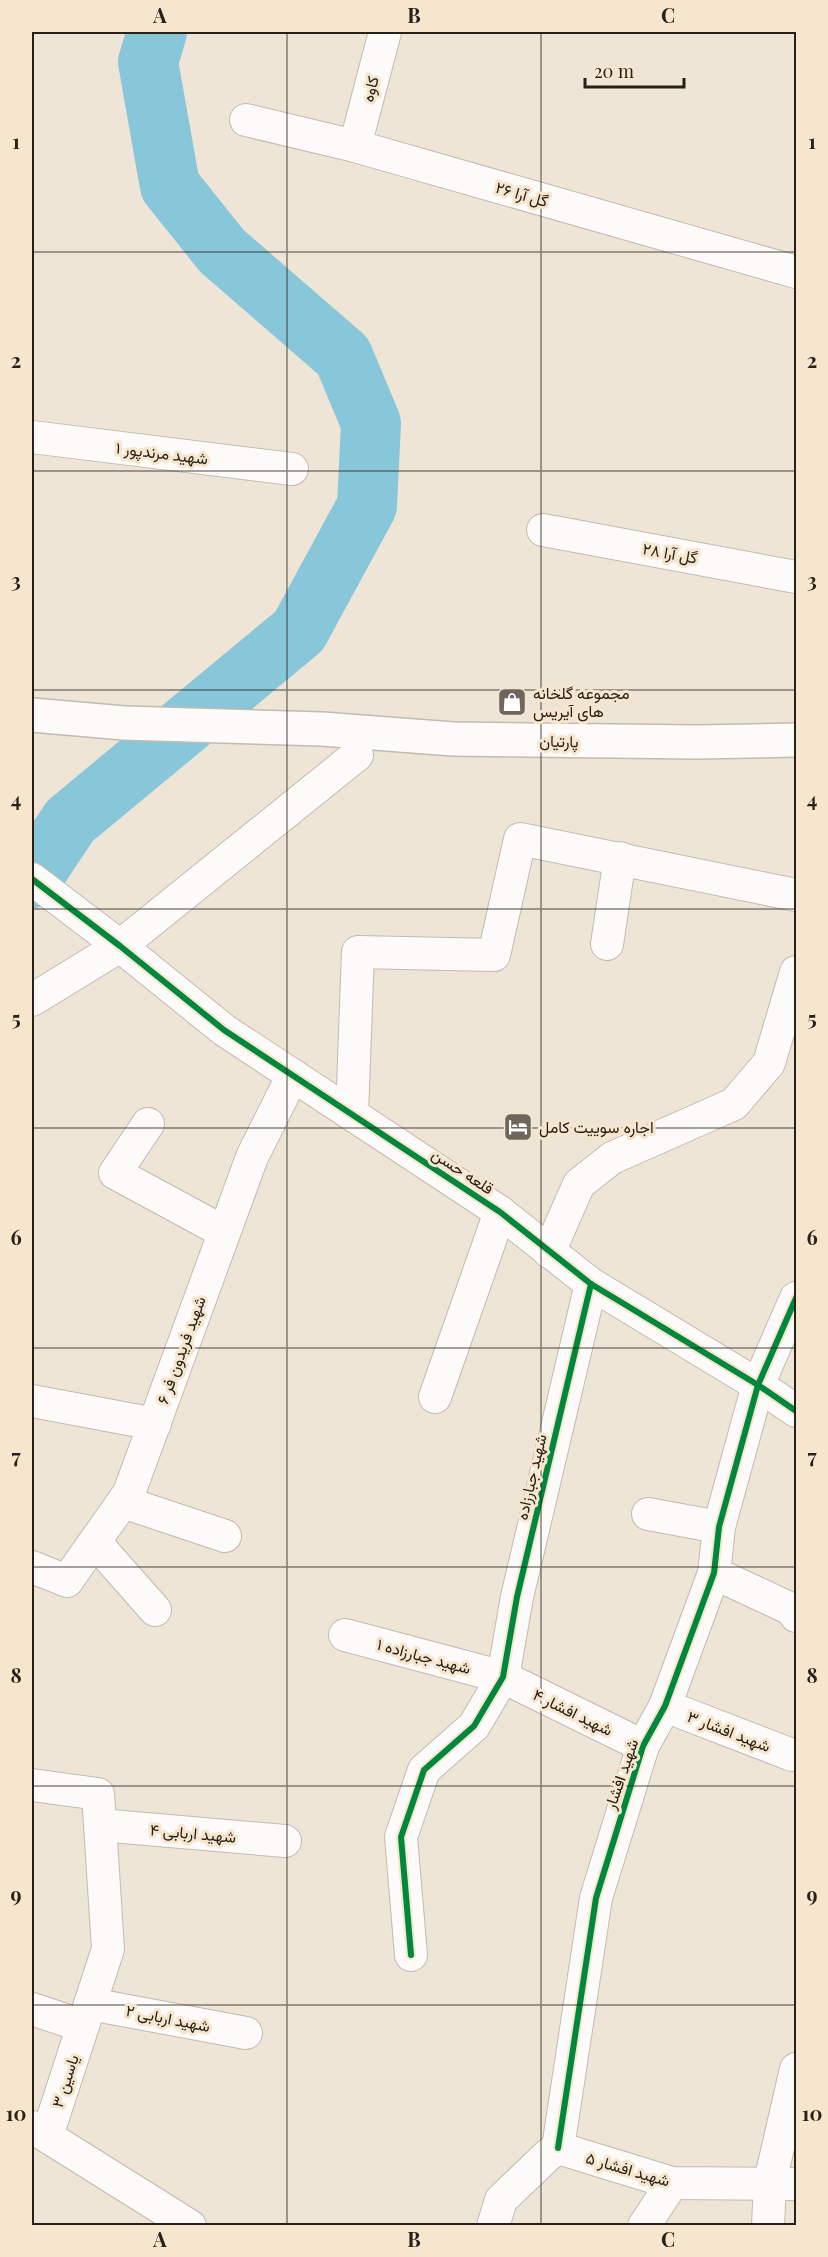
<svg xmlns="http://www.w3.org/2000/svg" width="828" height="2257" font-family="'Playfair Display',Vazirmatn,serif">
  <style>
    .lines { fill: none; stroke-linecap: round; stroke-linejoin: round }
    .river { stroke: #88c7da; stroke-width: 60 }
    .street-casing { stroke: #c2bbb0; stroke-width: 34 }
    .secondary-casing { stroke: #c2bbb0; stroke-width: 36 }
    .street { stroke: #fcfbf9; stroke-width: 32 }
    .secondary { stroke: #fcfbf9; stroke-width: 33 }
    .cycleway-casing { stroke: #f7e6ce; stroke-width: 10 }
    .cycleway { stroke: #00873e; stroke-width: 6 }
    .grid { fill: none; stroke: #272119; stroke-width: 1.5; stroke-opacity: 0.55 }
    .labels { text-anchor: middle; stroke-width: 6; stroke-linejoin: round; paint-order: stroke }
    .street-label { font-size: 16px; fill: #272119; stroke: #f7e6ce }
    .poi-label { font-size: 16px; fill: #272119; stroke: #f7e6ce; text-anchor: start }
    .neatline { fill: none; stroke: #272119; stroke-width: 2 }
    .grid-label { font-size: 20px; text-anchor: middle; font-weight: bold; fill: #272119 }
  </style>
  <rect width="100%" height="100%" fill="#eee5d7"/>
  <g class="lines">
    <path class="river" d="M 32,878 L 70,821 L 299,631 L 367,506 L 371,423 L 343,356 L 222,251 L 170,186 L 148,62 L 157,32"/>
    <g class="street-casing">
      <g id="street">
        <path d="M 246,120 L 355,146 L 796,272"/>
        <path d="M 355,146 L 385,32"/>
        <path d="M 32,437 L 292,469"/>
        <path d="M 543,530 L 796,577"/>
        <path d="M 32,879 L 120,946 L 224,1030 L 500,1212 L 591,1284 L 758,1385 L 796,1411"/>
        <path d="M 607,944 L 620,858"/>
        <path d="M 32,1000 L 120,946 L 357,755"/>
        <path d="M 352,1114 L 358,952 L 494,955 L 520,839 L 796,895"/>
        <path d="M 148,1124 L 115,1173 L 224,1232"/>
        <path d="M 549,1252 L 579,1184 L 612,1158 L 734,1104 L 769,1063 L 796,972"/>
        <path d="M 435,1397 L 500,1212"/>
        <path d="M 32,1401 L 155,1424"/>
        <path d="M 123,1502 L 225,1536"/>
        <path d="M 648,1514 L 719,1527"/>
        <path d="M 95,1542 L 155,1610"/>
        <path d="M 32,1567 L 67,1581 L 129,1493 L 252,1157 L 293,1075"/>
        <path d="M 714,1573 L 791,1609 L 796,1616"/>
        <path d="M 345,1635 L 503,1677 L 643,1746"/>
        <path d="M 665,1706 L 792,1755"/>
        <path d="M 32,1785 L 98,1794 L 108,1949 L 47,2136"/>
        <path d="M 100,1825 L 285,1841"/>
        <path d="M 411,1955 L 401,1837 L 424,1770 L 474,1726 L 503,1677 L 517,1597 L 591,1284"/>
        <path d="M 90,2004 L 246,2033"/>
        <path d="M 32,2009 L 83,2026"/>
        <path d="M 32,2127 L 190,2226"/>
        <path d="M 558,2148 L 596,1898 L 643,1746 L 665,1706 L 714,1573 L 719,1527 L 758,1385 L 796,1298"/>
        <path d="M 558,2148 L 672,2183 L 796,2184"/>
        <path d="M 493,2226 L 501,2200 L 548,2155 L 558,2148"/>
        <path d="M 644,2226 L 672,2183"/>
        <path d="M 768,2226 L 770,2182 L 796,2069"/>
      </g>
    </g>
    <g class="secondary-casing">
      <path id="secondary" d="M 32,715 L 124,723 L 322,729 L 453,739 L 697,742 L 796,740"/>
    </g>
    <use href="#street" class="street"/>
    <use href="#secondary" class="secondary"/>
    <g class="cycleway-casing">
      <g id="cycleway">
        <path d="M 32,879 L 120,946 L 224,1030 L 500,1212 L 591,1284 L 758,1385 L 796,1411"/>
        <path d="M 411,1955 L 401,1837 L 424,1770 L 474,1726 L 503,1677 L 517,1597 L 591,1284"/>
        <path d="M 558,2148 L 596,1898 L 643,1746 L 665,1706 L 714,1573 L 719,1527 L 758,1385 L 796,1298"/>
      </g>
    </g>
    <use href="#cycleway" class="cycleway"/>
  </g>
  <path class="grid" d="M 287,32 L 287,2226M 541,32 L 541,2226M 32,252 L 796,252M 32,471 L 796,471M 32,690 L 796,690M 32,909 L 796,909M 32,1128 L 796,1128M 32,1348 L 796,1348M 32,1567 L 796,1567M 32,1786 L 796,1786M 32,2005 L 796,2005"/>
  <defs>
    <g id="shop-square" transform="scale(1.5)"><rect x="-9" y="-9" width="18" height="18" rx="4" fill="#6d665c" stroke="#f7e6ce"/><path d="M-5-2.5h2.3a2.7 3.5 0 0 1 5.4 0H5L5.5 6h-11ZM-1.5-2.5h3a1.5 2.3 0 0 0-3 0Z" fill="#fff"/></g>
    <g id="hotel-square" transform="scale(1.5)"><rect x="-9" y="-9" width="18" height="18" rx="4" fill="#6d665c" stroke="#f7e6ce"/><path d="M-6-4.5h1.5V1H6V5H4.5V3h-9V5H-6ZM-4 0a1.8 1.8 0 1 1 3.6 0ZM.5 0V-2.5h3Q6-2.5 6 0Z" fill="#fff"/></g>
  </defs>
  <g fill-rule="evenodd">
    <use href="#shop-square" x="512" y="702"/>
    <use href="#hotel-square" x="518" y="1127"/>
  </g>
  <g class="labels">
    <g class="street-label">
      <text transform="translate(370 89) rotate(-76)" y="6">کاوه</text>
      <text transform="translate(522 194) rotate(16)" y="6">۲۶ گل آرا</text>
      <text transform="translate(162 453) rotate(7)" y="6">شهید مرندپور ۱</text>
      <text transform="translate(670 553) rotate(10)" y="6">۲۸ گل آرا</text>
      <text transform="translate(559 741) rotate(1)" y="6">پارتیان</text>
      <text transform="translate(463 1171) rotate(33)" y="6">قلعه حسن</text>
      <text transform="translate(181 1350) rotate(-70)" y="6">شهید فریدون فر ۶</text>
      <text transform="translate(531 1477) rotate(-77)" y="6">شهید جبارزاده</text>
      <text transform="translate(424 1656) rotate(15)" y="6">۱ شهید جبارزاده</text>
      <text transform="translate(573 1712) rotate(26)" y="6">۴ شهید افشار</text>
      <text transform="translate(729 1731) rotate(21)" y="6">۳ شهید افشار</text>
      <text transform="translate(621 1774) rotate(-71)" y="6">شهید افشار</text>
      <text transform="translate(193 1833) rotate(5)" y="6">شهید اربابی ۴</text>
      <text transform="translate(168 2018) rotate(11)" y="6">شهید اربابی ۲</text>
      <text transform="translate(65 2081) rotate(-72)" y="6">یاسین ۳</text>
      <text transform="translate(628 2169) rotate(16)" y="6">۵ شهید افشار</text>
    </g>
    <g class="poi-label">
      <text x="533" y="699">مجموعه گلخانه<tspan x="533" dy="18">های آیریس</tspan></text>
      <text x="539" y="1133">اجاره سوییت کامل</text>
    </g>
  </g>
  <rect width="828" height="2257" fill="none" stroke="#f7e6ce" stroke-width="66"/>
  <path d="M585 78v9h99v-9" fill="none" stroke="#272119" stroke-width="3"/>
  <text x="594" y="78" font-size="18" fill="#272119" stroke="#f7e6ce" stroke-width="4.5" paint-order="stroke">20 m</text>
  <rect x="33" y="33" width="762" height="2191" class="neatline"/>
  <g class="grid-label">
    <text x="160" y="23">A</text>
    <text x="414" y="23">B</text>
    <text x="668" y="23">C</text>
    <text x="16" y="149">1</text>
    <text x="812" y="149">1</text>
    <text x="16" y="368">2</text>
    <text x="812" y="368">2</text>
    <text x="16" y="588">3</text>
    <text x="812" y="588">3</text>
    <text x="16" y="807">4</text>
    <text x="812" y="807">4</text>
    <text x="16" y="1026">5</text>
    <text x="812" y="1026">5</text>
    <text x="16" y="1245">6</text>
    <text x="812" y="1245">6</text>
    <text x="16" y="1464">7</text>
    <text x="812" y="1464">7</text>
    <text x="16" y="1683">8</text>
    <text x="812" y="1683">8</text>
    <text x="16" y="1902">9</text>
    <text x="812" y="1902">9</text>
    <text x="16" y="2121">10</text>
    <text x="812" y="2121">10</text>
    <text x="160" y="2247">A</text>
    <text x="414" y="2247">B</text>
    <text x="668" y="2247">C</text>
  </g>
</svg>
